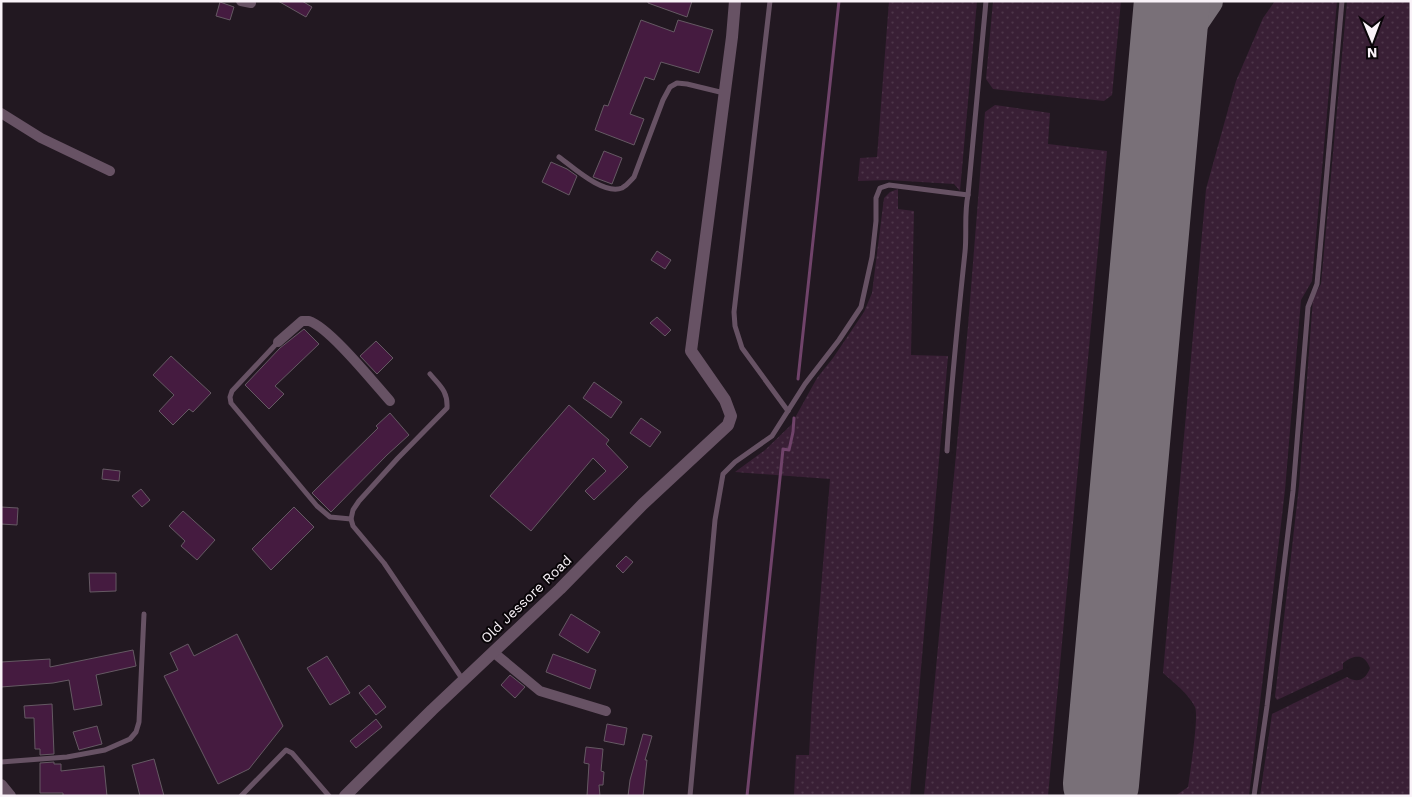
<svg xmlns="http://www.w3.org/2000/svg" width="1412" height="797" font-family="'Work Sans',sans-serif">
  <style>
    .green { fill: url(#green-dots) }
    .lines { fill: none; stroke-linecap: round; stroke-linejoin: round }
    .stream { stroke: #70436a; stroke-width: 3 }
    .taxiway { stroke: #797078; stroke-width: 30 }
    .runway { stroke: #797078; stroke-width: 76 }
    .building { fill: #451b40; stroke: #655963 }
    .service { stroke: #675264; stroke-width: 5 }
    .minor { stroke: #675264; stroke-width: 10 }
    .tertiary { stroke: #675264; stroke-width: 12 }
    .labels { text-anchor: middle; stroke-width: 4; stroke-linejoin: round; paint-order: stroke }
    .street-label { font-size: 14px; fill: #f9f2f8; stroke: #090508 }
  </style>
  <defs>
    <pattern id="green-dots" width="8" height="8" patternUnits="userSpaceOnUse" patternTransform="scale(1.25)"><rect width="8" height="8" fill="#391f35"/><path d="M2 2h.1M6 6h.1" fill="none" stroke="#4d3549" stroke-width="1.8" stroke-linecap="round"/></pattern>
  </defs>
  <rect width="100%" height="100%" fill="#221821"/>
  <g class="green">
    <path d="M 889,1 L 977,1 L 960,191 L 954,184 L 888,180 L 858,181 L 860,158 L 877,157 Z"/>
    <path d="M 993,1 L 1121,1 L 1112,95 L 1104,101 L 993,89 L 986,79 Z"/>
    <path d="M 1275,1 L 1337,1 L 1312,281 L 1301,300 L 1285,490 L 1249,796 L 1175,796 L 1188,787 C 1190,773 1199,716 1195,707 C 1188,693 1174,683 1163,673 L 1206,189 L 1236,81 L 1263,18 Z"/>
    <path d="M 1347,1 L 1411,1 L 1411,796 L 1260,796 L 1272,714 L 1347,677 C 1358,684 1366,679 1370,668 C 1364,653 1355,654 1343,663 L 1343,669 L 1277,700 L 1275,697 L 1299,486 L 1313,298 L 1321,284 Z"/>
    <path d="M 995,105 L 1050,113 L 1048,144 L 1107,151 L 1048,796 L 924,796 L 968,326 L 985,112 Z"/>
    <path d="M 898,189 L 898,209 L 914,211 L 911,355 L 948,356 L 910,796 L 794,796 L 796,755 L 809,755 L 812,699 L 830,479 L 735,472 L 765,450 L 791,425 L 817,378 L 833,358 L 864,312 L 872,293 L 884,198 L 890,192 Z"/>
  </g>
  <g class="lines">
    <g class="stream">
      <path d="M 798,379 L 839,1"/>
      <path d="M 747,796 L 783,449 L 789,450 L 793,432 L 794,418"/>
    </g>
    <path class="taxiway" d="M 1163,99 L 1177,53 L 1191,26 L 1208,1"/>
    <path class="runway" d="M 1101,784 L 1172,1"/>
  </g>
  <g class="building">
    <path d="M 278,1 L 302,1 L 312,7 L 306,17 Z"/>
    <path d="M 648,1 L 692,1 L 687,17 L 648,3 Z"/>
    <path d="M 220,2 L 234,7 L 230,20 L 216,16 Z"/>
    <path d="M 641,20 L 674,32 L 678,20 L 713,30 L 699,73 L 661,62 L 654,80 L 645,77 L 630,114 L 644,119 L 634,145 L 595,130 L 604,105 L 608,106 Z"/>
    <path d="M 604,151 L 622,158 L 612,184 L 593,177 Z"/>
    <path d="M 551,162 L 567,169 L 577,176 L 569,195 L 542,182 Z"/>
    <path d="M 657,251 L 671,260 L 665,269 L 651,260 Z"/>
    <path d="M 657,317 L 671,330 L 665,336 L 650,323 Z"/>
    <path d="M 304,329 L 319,344 L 275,386 L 284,394 L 269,409 L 245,385 L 280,348 Z"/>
    <path d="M 376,341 L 393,358 L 377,374 L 360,356 Z"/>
    <path d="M 171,356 L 211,393 L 193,412 L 189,409 L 173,425 L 159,411 L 174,395 L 153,375 Z"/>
    <path d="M 594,382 L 622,402 L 611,418 L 583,398 Z"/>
    <path d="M 569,405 L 609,440 L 606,444 L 628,467 L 594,500 L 585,491 L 606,471 L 593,458 L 531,531 L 490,496 Z"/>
    <path d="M 390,413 L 409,435 L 387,455 L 331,512 L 312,493 L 378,428 L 376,426 Z"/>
    <path d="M 641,418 L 661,432 L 650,447 L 630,433 Z"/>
    <path d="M 103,469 L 120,471 L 119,481 L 102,479 Z"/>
    <path d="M 141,489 L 150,500 L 142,507 L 132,496 Z"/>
    <path d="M 1,507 L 18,508 L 17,525 L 1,524 Z"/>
    <path d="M 294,507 L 314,527 L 271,570 L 252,549 Z"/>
    <path d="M 183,511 L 215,540 L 197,560 L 181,546 L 185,541 L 169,526 Z"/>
    <path d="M 626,556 L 633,562 L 623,573 L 616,566 Z"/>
    <path d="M 89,573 L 116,573 L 116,591 L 90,592 Z"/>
    <path d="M 571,614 L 600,632 L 588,653 L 559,635 Z"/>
    <path d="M 237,634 L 283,726 L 249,769 L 218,784 L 164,676 L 178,670 L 170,653 L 188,644 L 194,656 Z"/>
    <path d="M 133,650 L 136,666 L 96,675 L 102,705 L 74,710 L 69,680 L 53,683 L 1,687 L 1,662 L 50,659 L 50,667 Z"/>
    <path d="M 553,654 L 596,670 L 590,689 L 546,672 Z"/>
    <path d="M 327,656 L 350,693 L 330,705 L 307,668 Z"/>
    <path d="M 510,675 L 525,687 L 515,698 L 501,685 Z"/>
    <path d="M 369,685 L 386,707 L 376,715 L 359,693 Z"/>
    <path d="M 52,704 L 54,754 L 40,755 L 40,749 L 35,749 L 34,718 L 25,718 L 24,706 Z"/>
    <path d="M 376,719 L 382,727 L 356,748 L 350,741 Z"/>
    <path d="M 607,724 L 627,728 L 624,745 L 604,741 Z"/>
    <path d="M 97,726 L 102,744 L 79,750 L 73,732 Z"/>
    <path d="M 643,734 L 652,736 L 645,760 L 647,760 L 643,796 L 628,796 L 630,780 Z"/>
    <path d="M 586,747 L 603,749 L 601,771 L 604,772 L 603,785 L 599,785 L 600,796 L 587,796 L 589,764 L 584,763 Z"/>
    <path d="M 154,759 L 164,796 L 140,796 L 132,765 Z"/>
    <path d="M 54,762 L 54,764 L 61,764 L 61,771 L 104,766 L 107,796 L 63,796 L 63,793 L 40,793 L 40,763 Z"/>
  </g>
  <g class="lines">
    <g class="service">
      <path d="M 770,1 L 734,312 L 735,326 L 742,348 L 788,411"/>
      <path d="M 559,157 C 574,168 603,195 622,188 C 628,185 630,181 634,177 L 663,100 L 670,87 L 677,83 L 687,84 L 724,93"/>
      <path d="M 278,342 L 232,391 L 230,397 L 231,403 L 317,506 L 330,517 L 351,519"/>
      <path d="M 430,374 C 440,386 448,391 447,408 L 398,458 L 359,501 L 353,510 L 351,519 L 353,526 L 384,563 L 463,680"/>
      <path d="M 947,451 C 951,384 958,318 965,252 C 967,233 964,214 968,195"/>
      <path d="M 1,762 L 67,757 L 105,750 L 130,739 L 136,732 L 139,722 L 144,614"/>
      <path d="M 241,796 L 286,750 L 292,753 L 329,796"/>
      <path d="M 690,796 L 715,520 L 723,474 L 735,462 L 772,436 L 805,384 L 839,340 L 861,307 L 872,257 L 876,221 L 876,198 L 880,188 L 889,185 L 968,195 L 986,1"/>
      <path d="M 1254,796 L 1267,706 L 1293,491 L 1308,307 L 1317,284 L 1342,1"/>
    </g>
    <g class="minor">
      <path d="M 241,1 L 251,3"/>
      <path d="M 1,113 L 41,138 L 110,171"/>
      <path d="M 278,342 L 302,321 C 303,321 309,321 309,321 C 329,327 374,383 390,401"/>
      <path d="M 493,652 L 540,691 L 606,711"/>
    </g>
    <g class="tertiary">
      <path d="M 1,785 L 10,796"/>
      <path d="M 345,796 L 432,710 L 560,589 L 643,504 L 728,425 L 731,416 L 725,400 L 691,351 L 732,37 L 735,1"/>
    </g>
  </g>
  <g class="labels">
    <g class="street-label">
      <text transform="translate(526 599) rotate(-44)" y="5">Old Jessore Road</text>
    </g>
  </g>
  <rect width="1412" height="797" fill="none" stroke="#f9f2f8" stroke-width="5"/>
  <g transform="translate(1372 40) rotate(179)" stroke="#090508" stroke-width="4" paint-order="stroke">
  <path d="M0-4L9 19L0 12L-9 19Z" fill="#f9f2f8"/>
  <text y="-8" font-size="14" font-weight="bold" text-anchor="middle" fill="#f9f2f8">N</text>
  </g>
</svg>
